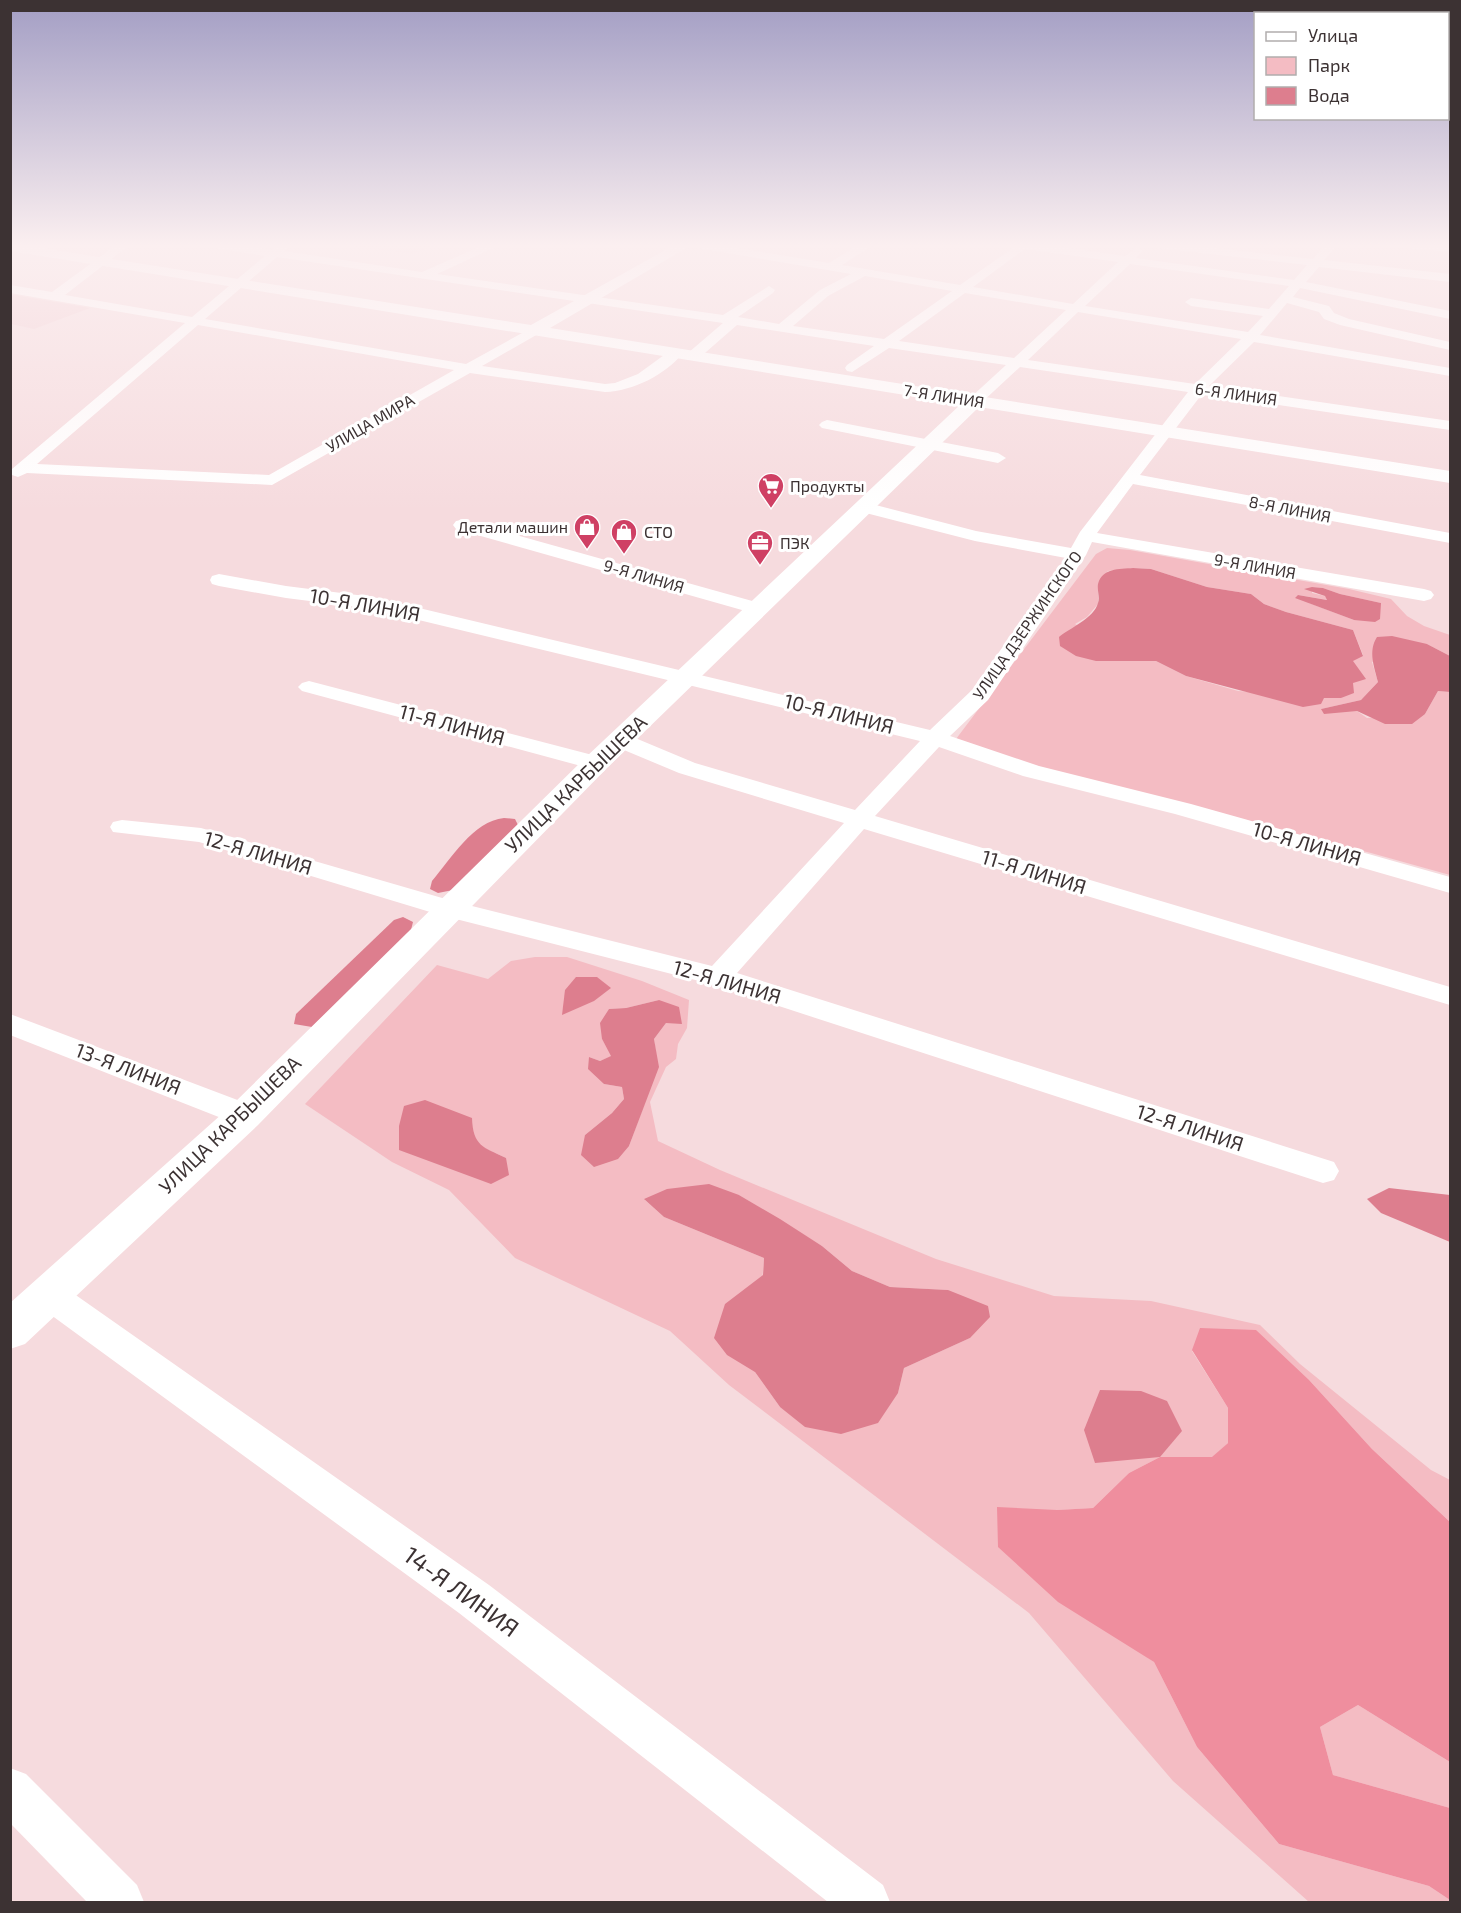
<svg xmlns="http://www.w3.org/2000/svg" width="1461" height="1913" font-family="'Exo 2',sans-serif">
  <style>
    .built { fill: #f2ced3 }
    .green { fill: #f4bcc3; fill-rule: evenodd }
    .forest { fill: #ef8e9e }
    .water { fill: #dd7e8e }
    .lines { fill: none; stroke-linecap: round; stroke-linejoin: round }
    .minor { fill: #fff; fill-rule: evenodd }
    .major { fill: #fff; fill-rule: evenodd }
    .labels { text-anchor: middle; stroke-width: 6; stroke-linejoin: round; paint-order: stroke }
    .far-street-label { font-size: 16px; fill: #3c3233; stroke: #fff }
    .far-poi-label { font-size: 16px; fill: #3c3233; stroke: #fff; text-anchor: start }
    .street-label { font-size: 20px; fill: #3c3233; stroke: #fff }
    .near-street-label { font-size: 24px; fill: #3c3233; stroke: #fff }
  </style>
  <rect width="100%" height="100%" fill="#f6dbde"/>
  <g class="built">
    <path d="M 351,243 L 441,243 L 413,254 L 345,245 Z"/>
    <path d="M 14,295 L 90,308 L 34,329 L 11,324 L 11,296 Z"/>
  </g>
  <g class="green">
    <path d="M 1107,548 L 1130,550 L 1349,589 L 1391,599 L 1407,616 L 1424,626 L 1450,635 L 1450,656 L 1427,644 L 1372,662 L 1378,682 L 1361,700 L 1321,709 L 1357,711 L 1367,718 L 1425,714 L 1438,691 L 1450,692 L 1450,875 L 1371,853 L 1029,769 L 956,739 L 1096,554 ZM 1133,568 L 1151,569 L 1207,587 L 1251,594 L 1264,604 L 1286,612 L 1353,630 L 1363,655 L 1352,661 L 1353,683 L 1341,698 L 1238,691 L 1186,676 L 1156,661 L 1143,660 L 1075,624 L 1087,617 L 1098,604 L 1098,585 L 1108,571 ZM 1312,587 L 1323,588 L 1340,594 L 1381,603 L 1354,620 L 1309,603 L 1298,595 L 1328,600 L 1325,596 L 1312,593 Z"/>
    <path d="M 535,957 L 567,957 L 642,981 L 689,1000 L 687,1028 L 678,1044 L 676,1059 L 666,1067 L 650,1102 L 658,1141 L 720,1170 L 936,1259 L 1054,1296 L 1151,1301 L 1260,1325 L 1300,1364 L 1431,1470 L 1450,1480 L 1450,1522 L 1372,1449 L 1310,1381 L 1192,1351 L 1228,1408 L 1228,1443 L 1213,1457 L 1160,1457 L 1129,1473 L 1093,1508 L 1057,1510 L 1121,1639 L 1154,1662 L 1197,1747 L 1279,1844 L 1429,1886 L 1450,1900 L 1450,1902 L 1309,1902 L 1173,1781 L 1029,1613 L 729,1385 L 670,1331 L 515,1258 L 449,1190 L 392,1162 L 305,1104 L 437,965 L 488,979 L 511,961 ZM 659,1000 L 666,1023 L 654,1039 L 658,1067 L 629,1146 L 585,1135 L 612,1113 L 624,1099 L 622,1087 L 604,1084 L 589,1057 L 600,1061 L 612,1056 L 602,1039 L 609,1009 L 626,1008 ZM 399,1126 L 473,1135 L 480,1146 L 506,1158 ZM 739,1195 L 822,1246 L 852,1271 L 890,1287 L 948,1290 L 970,1338 L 904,1368 L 898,1393 L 780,1407 L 755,1372 L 764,1258 L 664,1217 L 645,1200 Z"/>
    <path d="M 1358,1705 L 1450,1762 L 1450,1808 L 1333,1775 L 1320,1727 Z"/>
  </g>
  <path class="forest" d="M 1200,1328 L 1256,1330 L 1310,1381 L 1372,1449 L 1450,1522 L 1450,1762 L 1358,1705 L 1320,1727 L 1333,1775 L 1450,1808 L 1450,1900 L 1429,1886 L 1279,1844 L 1197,1747 L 1154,1662 L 1058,1602 L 998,1547 L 997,1507 L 1057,1510 L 1093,1508 L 1129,1473 L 1160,1457 L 1212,1457 L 1228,1443 L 1228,1408 L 1192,1350 Z"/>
  <g class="water">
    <path d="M 1133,568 L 1151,569 L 1207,587 L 1251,594 L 1264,604 L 1286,612 L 1353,630 L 1363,656 L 1353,661 L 1366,679 L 1353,683 L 1354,693 L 1341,698 L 1324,698 L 1321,704 L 1303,707 L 1186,676 L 1156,661 L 1096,661 L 1076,656 L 1060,646 L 1059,637 C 1070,628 1094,618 1098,603 C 1100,598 1097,590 1098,584 C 1102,568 1119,569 1133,568 Z"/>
    <path d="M 1312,587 L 1323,588 L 1340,594 L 1381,603 L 1380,619 L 1375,622 L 1354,620 L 1295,598 L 1298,595 L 1327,600 L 1325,596 L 1304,589 Z"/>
    <path d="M 1392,636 L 1427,644 L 1450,656 L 1450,692 L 1438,691 L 1425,714 L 1412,724 L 1385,724 L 1357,711 L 1324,714 L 1321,709 L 1361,700 L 1378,682 C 1374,666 1368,651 1377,637 Z"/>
    <path d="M 504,818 L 515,819 L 518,825 L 453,890 L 438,893 L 430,889 L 432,881 C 451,859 473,821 504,818 Z"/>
    <path d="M 403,917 L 413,922 L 410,934 L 312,1027 L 294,1024 L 296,1014 L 394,920 Z"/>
    <path d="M 576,977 L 597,977 L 611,988 L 594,1001 L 562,1015 L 565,990 Z"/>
    <path d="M 659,1000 L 679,1007 L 682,1024 L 666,1023 L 654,1039 L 659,1067 L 629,1146 L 618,1159 L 594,1167 L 581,1155 L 585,1135 L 612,1113 L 624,1099 L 622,1087 L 604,1084 L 588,1069 L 589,1057 L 600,1061 L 611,1056 L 602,1039 L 600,1023 L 609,1009 L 626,1008 Z"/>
    <path d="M 425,1100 L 472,1118 C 473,1146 483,1147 506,1158 L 509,1175 L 491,1184 L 399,1150 L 399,1126 L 404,1106 Z"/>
    <path d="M 709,1184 L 739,1195 L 780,1219 L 822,1246 L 852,1271 L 890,1287 L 948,1290 L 988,1306 L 990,1317 L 970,1338 L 904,1368 L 898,1393 L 878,1423 L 841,1434 L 805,1427 L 780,1407 L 755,1372 L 727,1355 L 714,1338 L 725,1304 L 763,1275 L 764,1258 L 664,1217 L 644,1199 L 667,1189 Z"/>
    <path d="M 1389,1188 L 1450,1195 L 1450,1242 L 1381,1213 L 1367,1199 Z"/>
    <path d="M 1100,1390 L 1141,1391 L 1167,1401 L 1182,1431 L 1160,1457 L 1095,1463 L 1084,1430 Z"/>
  </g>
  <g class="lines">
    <g class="minor">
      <path d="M 119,243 L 132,243 L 65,295 L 192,317 L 265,256 L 202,246 L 196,243 L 225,243 L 272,250 L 279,244 L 285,243 L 289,246 L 284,251 L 422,272 L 488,243 L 504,243 L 437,274 L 723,315 L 769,286 L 775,290 L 773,293 L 738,317 L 779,324 L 820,290 L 851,274 L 686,246 L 680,243 L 706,243 L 829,263 L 862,243 L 876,243 L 842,265 L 960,285 L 1013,248 L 1000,245 L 998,243 L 1033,243 L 1125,256 L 1137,248 L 1143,251 L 1136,258 L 1294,280 L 1307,265 L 1140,246 L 1134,243 L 1170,243 L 1313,259 L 1327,243 L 1339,243 L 1324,260 L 1450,274 L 1450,282 L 1319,267 L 1306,282 L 1450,311 L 1450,319 L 1300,288 L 1293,297 L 1329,306 L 1334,313 L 1349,319 L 1450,342 L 1450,350 L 1340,325 L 1324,319 L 1319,312 L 1287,303 L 1260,335 L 1450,368 L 1450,376 L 1254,342 L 1209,386 L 1450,421 L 1450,430 L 1202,394 L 1140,475 L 1450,533 L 1450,543 L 1133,484 L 1097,533 L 1424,589 L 1431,591 L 1434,595 L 1431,599 L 1424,601 L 1092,542 L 1086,555 L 988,700 L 950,736 L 1039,766 L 1191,804 L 1450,877 L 1450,893 L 1175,814 L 1023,776 L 939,747 L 875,816 L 1450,987 L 1450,1005 L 864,829 L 737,973 L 1334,1162 L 1339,1171 L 1334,1180 L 1323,1183 L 711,984 L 440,915 L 199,842 L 113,832 L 110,827 L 113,822 L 122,820 L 201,828 L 456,902 L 712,966 L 844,823 L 679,773 L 612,745 L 609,740 L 612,735 L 620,733 L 628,735 L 695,763 L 855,810 L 920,741 L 373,609 L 286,598 L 219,586 L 212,584 L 210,580 L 212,576 L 219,574 L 286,586 L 373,597 L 930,730 L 972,690 L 1066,558 L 975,541 L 858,511 L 855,507 L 858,503 L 864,502 L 976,531 L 1071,548 L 1080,532 L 1188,392 L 1020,367 L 980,404 L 970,404 L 968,401 L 970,398 L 1006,365 L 889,348 L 852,372 L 847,371 L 845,368 L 847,365 L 874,346 L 737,325 L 698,359 L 688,359 L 686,356 L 688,353 L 723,323 L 277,257 L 205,319 L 466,364 L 533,327 L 538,328 L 540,331 L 538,334 L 482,366 L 605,384 L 615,383 L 638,374 L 671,350 L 681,350 L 683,353 C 665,375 633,391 605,392 L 470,373 L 272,485 L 27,473 L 18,477 L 12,475 L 12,469 L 185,323 L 10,293 L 10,285 L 52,292 ZM 1025,249 L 1118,262 L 1073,304 L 973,287 ZM 1130,264 L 1289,286 L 1269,309 L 1191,298 L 1185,302 L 1191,306 L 1263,316 L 1248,332 L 1085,306 ZM 865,276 L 952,291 L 884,339 L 793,326 L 828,296 ZM 965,293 L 1066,310 L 1014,358 L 899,341 ZM 1078,312 L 1241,339 L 1195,384 L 1028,360 ZM 198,325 L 454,370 L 269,475 L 37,464 Z"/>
      <path d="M 1380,243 L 1450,246 L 1450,252 L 1386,246 Z"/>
      <path d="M 827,420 L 998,453 L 1006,458 L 998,463 L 822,428 L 819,425 L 822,422 Z"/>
      <path d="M 462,520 L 763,604 L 766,608 L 763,612 L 749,612 L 456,529 L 453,525 L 456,521 Z"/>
      <path d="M 309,681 L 604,758 L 607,763 L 604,768 L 596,770 L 302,691 L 298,687 L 302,683 Z"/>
      <path d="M 10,1014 L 256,1107 L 260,1115 L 256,1123 L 245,1126 L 234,1123 L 10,1035 Z"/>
      <path d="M 48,1280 L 60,1284 L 489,1585 L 883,1885 L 890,1902 L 828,1902 L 459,1613 L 36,1304 L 31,1294 L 36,1284 Z"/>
      <path d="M 10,1768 L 26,1774 L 137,1885 L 144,1902 L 87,1902 L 10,1823 Z"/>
    </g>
    <path class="major" d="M 10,243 L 531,325 L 678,243 L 695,243 L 550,328 L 1450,471 L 1450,483 L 979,407 L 606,769 L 258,1125 L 25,1344 L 10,1349 L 10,1303 L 232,1105 L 586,757 L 961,404 L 10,251 Z"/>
  </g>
  <linearGradient id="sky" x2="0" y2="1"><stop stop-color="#a39ec4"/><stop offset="0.48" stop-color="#fbeff0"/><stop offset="1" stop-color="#fbeff0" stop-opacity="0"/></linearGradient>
  <rect width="1461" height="511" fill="url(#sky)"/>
  <defs>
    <g id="supermarket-pin" transform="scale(1.35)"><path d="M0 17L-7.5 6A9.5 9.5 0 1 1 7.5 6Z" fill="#cf4064" stroke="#fff"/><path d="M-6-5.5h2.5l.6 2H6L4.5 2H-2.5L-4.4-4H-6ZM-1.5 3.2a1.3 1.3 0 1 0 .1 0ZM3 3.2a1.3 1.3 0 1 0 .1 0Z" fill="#fff"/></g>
    <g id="shop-pin" transform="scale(1.35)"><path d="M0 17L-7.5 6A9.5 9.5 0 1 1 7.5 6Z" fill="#cf4064" stroke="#fff"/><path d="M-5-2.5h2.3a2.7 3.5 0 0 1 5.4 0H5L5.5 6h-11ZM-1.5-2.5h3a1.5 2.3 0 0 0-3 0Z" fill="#fff"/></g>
    <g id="office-pin" transform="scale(1.35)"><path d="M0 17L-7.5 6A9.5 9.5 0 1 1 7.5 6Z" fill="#cf4064" stroke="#fff"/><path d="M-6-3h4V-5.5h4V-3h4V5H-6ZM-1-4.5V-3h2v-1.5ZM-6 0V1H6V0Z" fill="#fff"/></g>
  </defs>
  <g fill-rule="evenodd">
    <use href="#supermarket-pin" x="771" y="486"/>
    <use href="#shop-pin" x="587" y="527"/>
    <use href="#shop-pin" x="624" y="532"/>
    <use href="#office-pin" x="760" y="543"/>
  </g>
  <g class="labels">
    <g class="far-street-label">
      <text transform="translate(1236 394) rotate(8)" y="6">6-Я ЛИНИЯ</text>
      <text transform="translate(944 396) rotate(9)" y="6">7-Я ЛИНИЯ</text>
      <text transform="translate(370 423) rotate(-30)" y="6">УЛИЦА МИРА</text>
      <text transform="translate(1290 509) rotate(11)" y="6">8-Я ЛИНИЯ</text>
      <text transform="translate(1255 566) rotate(10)" y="6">9-Я ЛИНИЯ</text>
      <text transform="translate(644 576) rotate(16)" y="6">9-Я ЛИНИЯ</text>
      <text transform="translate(1027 625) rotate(-55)" y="6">УЛИЦА ДЗЕРЖИНСКОГО</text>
    </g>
    <g class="far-poi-label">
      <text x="790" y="492">Продукты</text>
      <text x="568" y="533" text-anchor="end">Детали машин</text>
      <text x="644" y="538">СТО</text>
      <text x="780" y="549">ПЭК</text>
    </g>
    <g class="street-label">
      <text transform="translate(365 605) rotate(10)" y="7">10-Я ЛИНИЯ</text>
      <text transform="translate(839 714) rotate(14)" y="7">10-Я ЛИНИЯ</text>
      <text transform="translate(452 725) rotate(15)" y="7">11-Я ЛИНИЯ</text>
      <text transform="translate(576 784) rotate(-44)" y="7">УЛИЦА КАРБЫШЕВА</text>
      <text transform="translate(1307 844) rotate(16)" y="7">10-Я ЛИНИЯ</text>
      <text transform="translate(258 853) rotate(16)" y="7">12-Я ЛИНИЯ</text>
      <text transform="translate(1034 872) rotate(17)" y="7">11-Я ЛИНИЯ</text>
      <text transform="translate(727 982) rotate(16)" y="7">12-Я ЛИНИЯ</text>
      <text transform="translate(128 1069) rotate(21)" y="7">13-Я ЛИНИЯ</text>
      <text transform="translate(230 1125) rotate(-44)" y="7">УЛИЦА КАРБЫШЕВА</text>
      <text transform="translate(1190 1128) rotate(18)" y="7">12-Я ЛИНИЯ</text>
    </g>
    <g class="near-street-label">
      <text transform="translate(461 1592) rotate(36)" y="8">14-Я ЛИНИЯ</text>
    </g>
  </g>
  <rect width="1461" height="1913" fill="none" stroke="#3c3233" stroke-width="24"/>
  <rect x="1254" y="12" width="195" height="108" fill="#ffffff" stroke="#b1adad" stroke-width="1.5"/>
  <rect x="1266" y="32" width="30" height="9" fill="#ffffff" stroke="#b1adad" stroke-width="1.5"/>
  <text x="1308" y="42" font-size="18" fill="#3c3233">Улица</text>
  <rect x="1266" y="57" width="30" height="18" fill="#f4bcc3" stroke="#b1adad" stroke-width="1.5"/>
  <text x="1308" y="72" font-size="18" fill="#3c3233">Парк</text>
  <rect x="1266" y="87" width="30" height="18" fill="#dd7e8e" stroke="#b1adad" stroke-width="1.5"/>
  <text x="1308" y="102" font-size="18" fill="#3c3233">Вода</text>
</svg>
